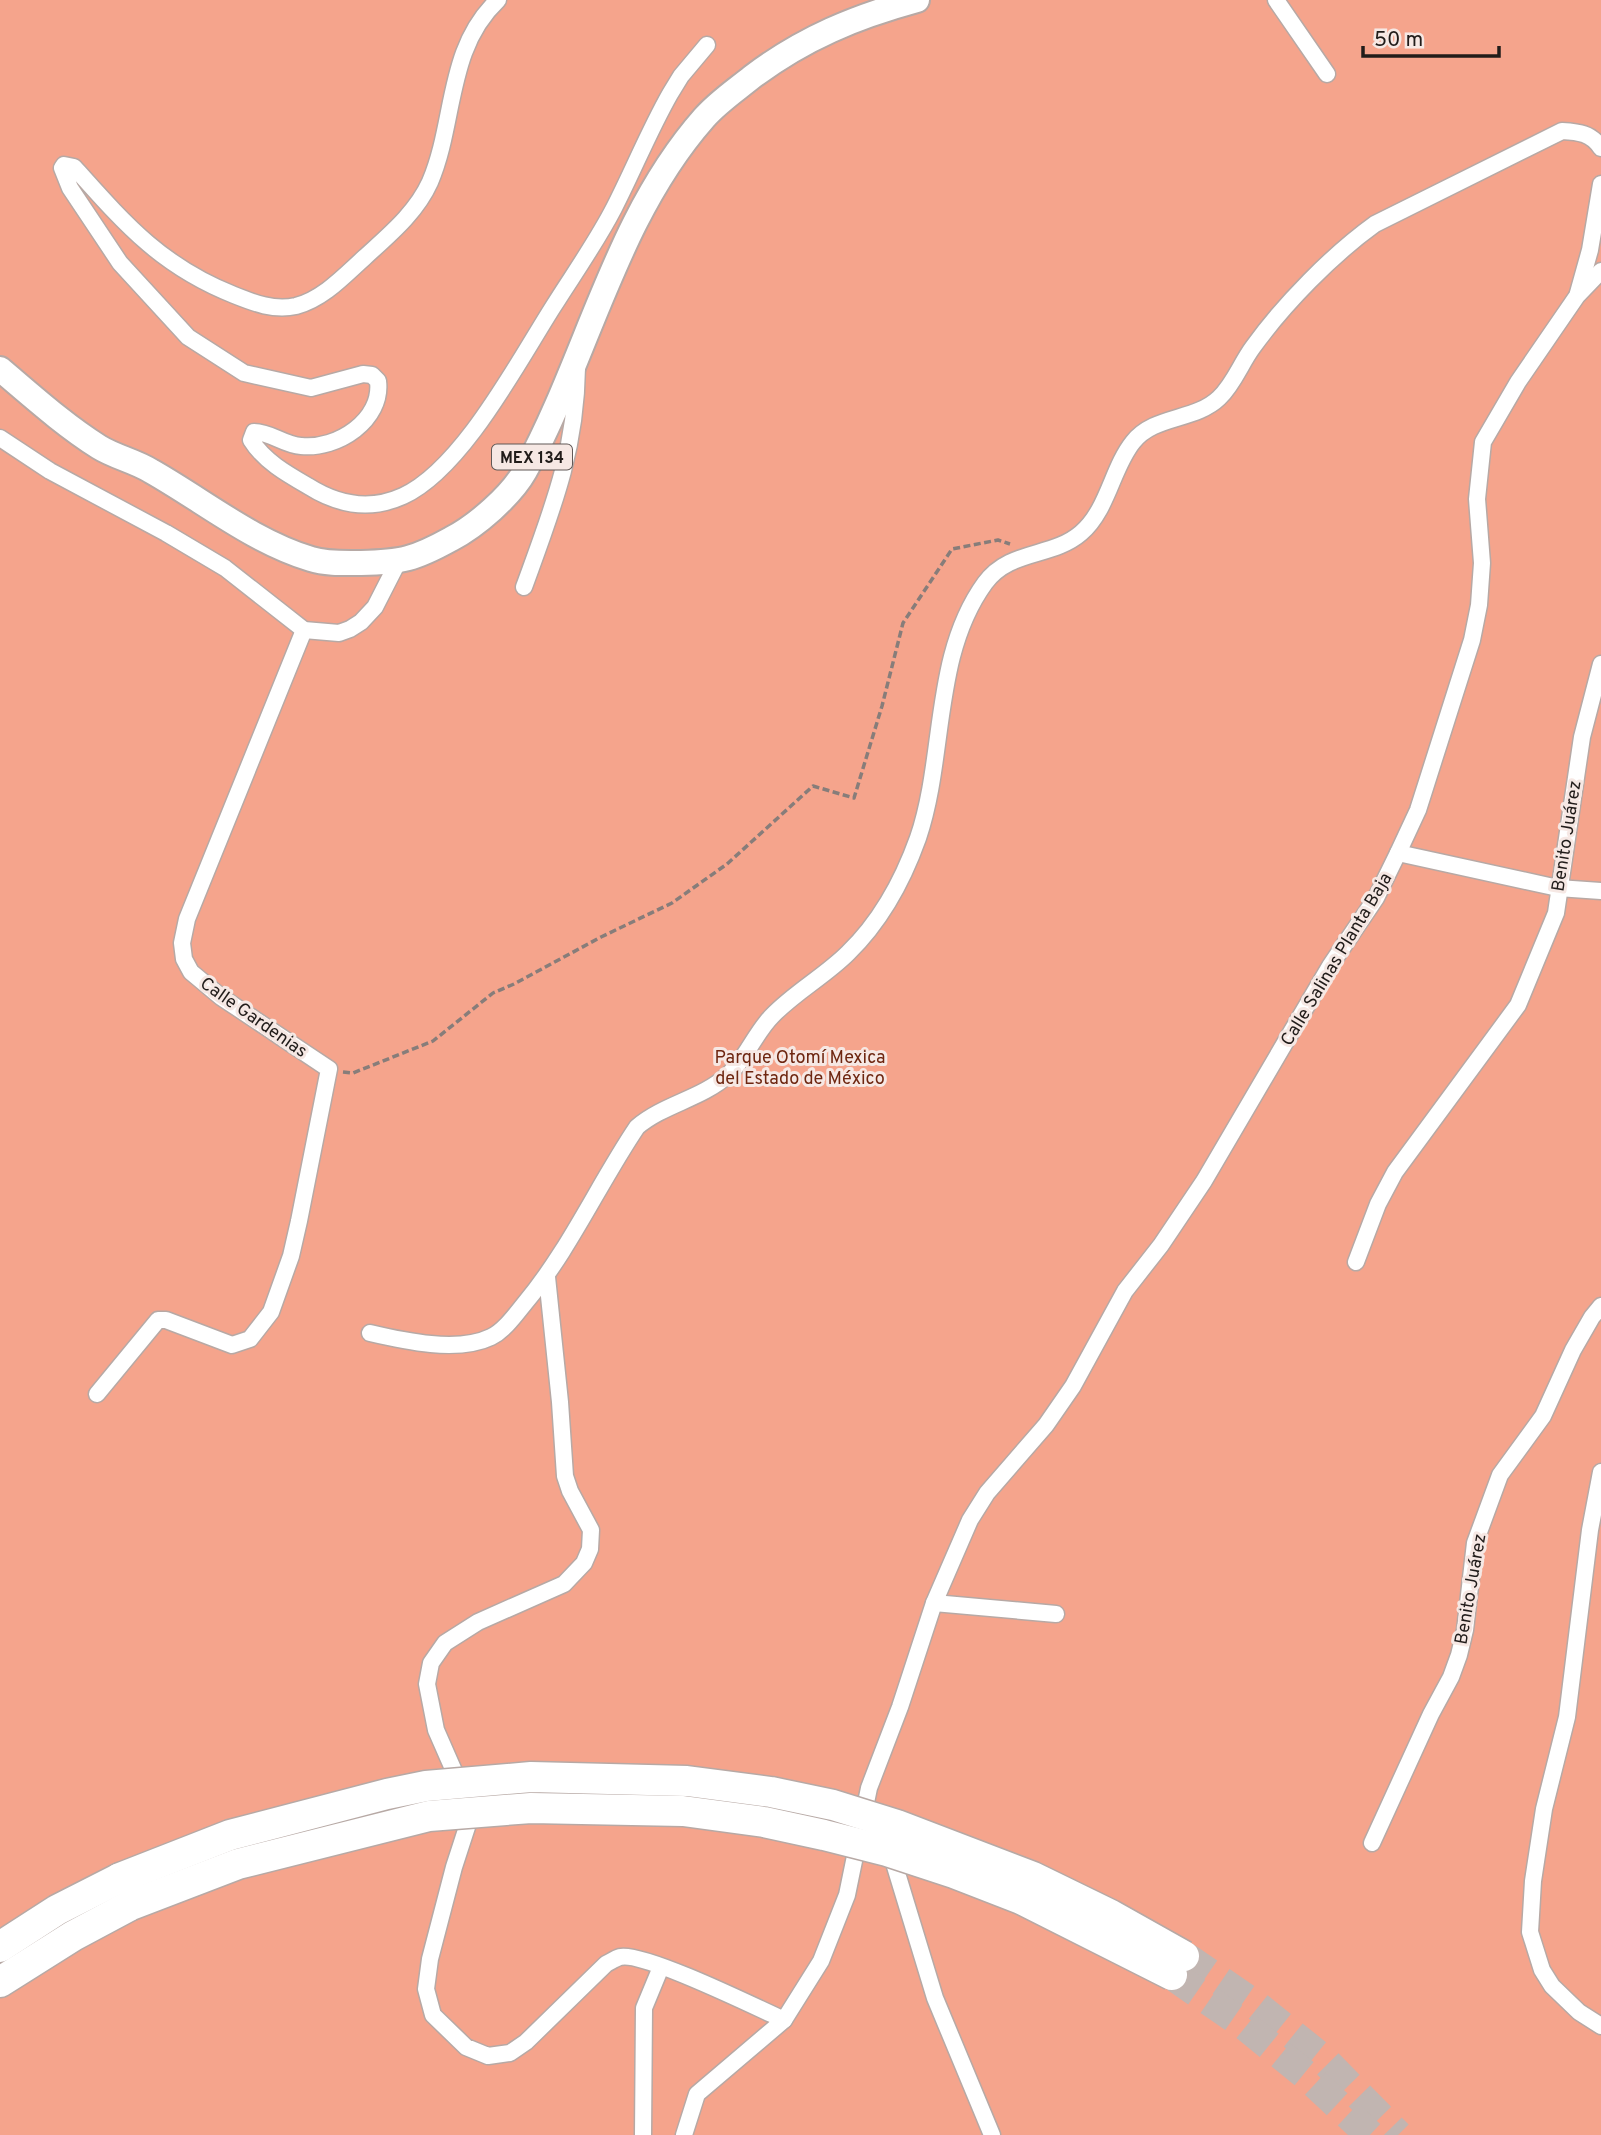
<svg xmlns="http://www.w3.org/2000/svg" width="1601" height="2135" font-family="Overpass,sans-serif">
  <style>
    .green { fill: #f5a48c }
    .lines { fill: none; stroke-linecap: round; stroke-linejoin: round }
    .motorway-tunnel { stroke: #c1b5b1; stroke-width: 30; stroke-dasharray: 30 15; stroke-linecap: butt }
    .minor-casing { stroke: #b7a9a5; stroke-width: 19 }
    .primary-casing { stroke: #b7a9a5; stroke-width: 28 }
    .motorway-casing { stroke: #b7a9a5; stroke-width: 33 }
    .path { stroke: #877d7a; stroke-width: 3.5; stroke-dasharray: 7 3.5; stroke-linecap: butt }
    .minor { stroke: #fff; stroke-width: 16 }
    .primary { stroke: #fff; stroke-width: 24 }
    .motorway { stroke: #fff; stroke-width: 30 }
    .motorway-bridge-casing { stroke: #b7a9a5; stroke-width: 33; stroke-linecap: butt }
    .motorway-bridge { stroke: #fff; stroke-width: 30 }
    .labels { text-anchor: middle; stroke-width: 6; stroke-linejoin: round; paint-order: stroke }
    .shield { fill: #f6e8e4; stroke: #615957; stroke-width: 2 }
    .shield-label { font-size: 16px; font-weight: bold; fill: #211c1a }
    .street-label { font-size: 18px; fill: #211c1a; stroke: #f6e8e4 }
    .park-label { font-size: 18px; fill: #6e2610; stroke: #f6e8e4 }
  </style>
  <rect width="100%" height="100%" fill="#e9dbd7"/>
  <rect class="green" x="0" y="0" width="1601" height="2135"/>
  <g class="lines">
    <g class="motorway-tunnel">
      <path d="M 1184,1956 L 1257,2006 L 1323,2059 L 1398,2135"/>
      <path d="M 1172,1975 L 1243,2024 L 1307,2076 L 1370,2135"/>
    </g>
    <g class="minor-casing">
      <g id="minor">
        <path d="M 498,0 C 446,49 456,121 430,182 C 416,213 389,235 365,257 C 344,276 323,299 296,306 C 274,311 254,303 234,295 C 161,266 125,224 74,167 L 64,165 L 62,168 L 70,188 L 120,263 L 188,337 L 244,373 L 311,388 L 363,374 L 372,375 L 378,381 C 383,420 337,450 301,446 C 284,445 271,432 254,432 L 251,440 C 264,461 287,474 308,486 C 338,505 370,511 403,496 C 462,469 518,362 553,307 C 573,275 596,243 614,208 C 633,171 649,131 670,94 L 681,76 L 707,45"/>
        <path d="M 1276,0 L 1327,74"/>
        <path d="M 1578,293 L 1590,250 L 1601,184"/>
        <path d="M 0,438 L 50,471 L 166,533 L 225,568 L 304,630 L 339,633 L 350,629 L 361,622 L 375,607 L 398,562"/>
        <path d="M 524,587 C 552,510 576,451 577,368"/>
        <path d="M 1398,853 L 1558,888 L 1601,891"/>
        <path d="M 1356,1262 L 1378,1204 L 1395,1172 L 1518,1005 L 1556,913 L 1582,737 L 1601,664"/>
        <path d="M 547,1277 L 560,1402 L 565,1476 L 570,1491 L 591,1530 L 590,1549 L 584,1563 L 564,1584 L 478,1622 L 445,1643 L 431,1663 L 427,1684 L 436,1730 L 468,1803 L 467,1827 L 454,1867 L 430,1959 L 426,1989 L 433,2015 L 466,2047 L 488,2056 L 510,2053 L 526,2042 L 606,1964 C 610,1962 616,1958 620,1957 C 642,1951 758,2008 784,2020"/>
        <path d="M 370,1333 C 404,1341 458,1353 491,1337 C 505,1330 516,1314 525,1303 C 570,1249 598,1185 637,1127 C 664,1104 701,1099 728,1075 C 746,1059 755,1033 772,1016 C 795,992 825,976 848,953 C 881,921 903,880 918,838 C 946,756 932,656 985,583 C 1010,549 1052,558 1081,533 C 1108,510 1112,468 1133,442 C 1154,415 1195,421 1219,398 C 1234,384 1241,363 1253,347 C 1284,304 1332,255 1375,224 L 1562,131 C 1579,132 1591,133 1601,148"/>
        <path d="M 97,1394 L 158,1320 L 166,1320 L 232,1345 L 250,1339 L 271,1312 L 291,1256 L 299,1221 L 329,1069 L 221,997 L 191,972 L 184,959 L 182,943 L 187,919 L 304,630"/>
        <path d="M 1601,1472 L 1590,1530 L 1567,1717 L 1544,1809 L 1533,1881 L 1530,1932 L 1542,1970 L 1552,1986 L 1579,2012 L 1601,2026"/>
        <path d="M 934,1603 L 1056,1614"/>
        <path d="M 1372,1843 L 1431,1714 L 1451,1677 L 1459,1655 L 1465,1630 L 1475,1543 L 1500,1475 L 1543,1416 L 1573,1350 L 1592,1317 L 1601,1306"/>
        <path d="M 890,1850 L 935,1998 L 992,2135"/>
        <path d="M 643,2135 L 644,2008 L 661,1967"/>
        <path d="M 684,2135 L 697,2094 L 784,2020 L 821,1961 L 847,1895 L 869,1788 L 900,1707 L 934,1603 L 970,1520 L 987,1493 L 1046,1425 L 1073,1386 L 1125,1291 L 1161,1245 L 1204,1181 L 1330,966 L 1376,898 L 1398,853 L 1418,810 L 1472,640 L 1479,605 L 1482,563 L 1477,499 L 1483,442 L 1518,382 L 1577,296 L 1601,271"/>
      </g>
    </g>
    <g class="primary-casing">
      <path id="primary" d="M 0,369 C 32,396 64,425 99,447 C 115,457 135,461 151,471 C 204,501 252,541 311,559 C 327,564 345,563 361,563 C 402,562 415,559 451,539 C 476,526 511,496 525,471 C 588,356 615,219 704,118 C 718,102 736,90 752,77 C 804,38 855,17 917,0"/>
    </g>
    <g class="motorway-casing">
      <g id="motorway">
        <path d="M 0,1947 L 57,1910 L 120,1878"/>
        <path d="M 0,1982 L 73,1936 L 131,1905"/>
      </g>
    </g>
    <path class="path" d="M 343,1072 L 353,1073 L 433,1041 L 493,993 L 514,984 L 601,937 L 672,903 L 727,864 L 813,786 L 854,798 L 882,706 L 903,623 L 952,549 L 998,540 L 1010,544"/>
    <use href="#minor" class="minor"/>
    <use href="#primary" class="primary"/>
    <use href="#motorway" class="motorway"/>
    <g class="motorway-bridge-casing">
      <g id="motorway-bridge">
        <path d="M 120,1878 L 230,1835 L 387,1794 L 426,1786 L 531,1777 L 687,1781 L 771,1792 L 833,1805 L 897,1825 L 1033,1877 L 1111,1915 L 1184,1956"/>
        <path d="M 131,1905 L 238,1864 L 429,1816 L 531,1808 L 683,1811 L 764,1822 L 824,1835 L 887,1851 L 954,1873 L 1021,1899 L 1172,1975"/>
      </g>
    </g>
    <use href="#motorway-bridge" class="motorway-bridge"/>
  </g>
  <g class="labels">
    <rect class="shield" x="492" y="444.5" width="80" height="25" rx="5"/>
    <g class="shield-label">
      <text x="532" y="463">MEX 134</text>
    </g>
    <g class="street-label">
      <text transform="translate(1566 836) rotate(-81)" y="6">Benito Juárez</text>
      <text transform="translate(1336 959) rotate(-59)" y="6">Calle Salinas Planta Baja</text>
      <text transform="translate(254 1017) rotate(35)" y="6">Calle Gardenias</text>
      <text transform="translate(1470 1589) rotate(-80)" y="6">Benito Juárez</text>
    </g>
    <g class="park-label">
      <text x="800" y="1063">Parque Otomí Mexica<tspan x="800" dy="21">del Estado de México</tspan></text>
    </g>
  </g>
  <path d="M1363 46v10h136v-10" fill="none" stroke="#211c1a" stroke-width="3.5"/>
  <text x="1374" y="46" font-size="21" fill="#211c1a" stroke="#f6e8e4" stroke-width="5" paint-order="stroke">50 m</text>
</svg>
